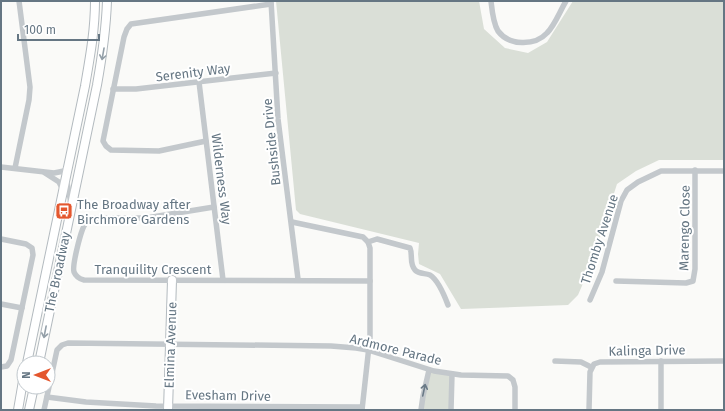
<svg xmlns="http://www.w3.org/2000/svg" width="725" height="411" font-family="'Fira Sans',sans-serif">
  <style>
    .green { fill: #dadfd7 }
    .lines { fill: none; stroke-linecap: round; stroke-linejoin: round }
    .secondary-casing { stroke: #b3babf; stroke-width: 10 }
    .street { stroke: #c3c8cc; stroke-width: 5.5 }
    .secondary { stroke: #fff; stroke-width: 8 }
    .oneway { stroke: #939fa8 }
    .oneway2 { stroke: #6a7a87 }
    .labels { text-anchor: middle; stroke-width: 4; stroke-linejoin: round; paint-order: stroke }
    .street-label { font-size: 13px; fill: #657683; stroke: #fff }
    .poi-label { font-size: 13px; fill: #657683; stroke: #fff; text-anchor: start }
  </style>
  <rect width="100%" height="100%" fill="#fafaf8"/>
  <g class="green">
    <path d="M 276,1 L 479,1 L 484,29 L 505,48 L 528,53 L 547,42 L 573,1 L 724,1 L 724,160 L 659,160 L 636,171 L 617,184 L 591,265 L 578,295 L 568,305 L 461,309 L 440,274 L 419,264 L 418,254 L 419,243 L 300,214 L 296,210 Z"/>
    <path d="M 429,370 L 452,374 L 451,410 L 421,410 Z"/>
  </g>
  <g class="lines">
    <g class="secondary-casing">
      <g id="secondary">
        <path d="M 27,363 L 85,86 C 90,57 95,30 95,1"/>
        <path d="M 39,363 L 97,85 C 102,57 106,30 107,1"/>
        <path d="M 18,410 L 24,375"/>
        <path d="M 29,410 L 34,387"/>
        <path d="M 168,410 L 172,280"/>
      </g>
    </g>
    <g class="street">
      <path d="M 271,1 L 278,119 L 298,279"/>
      <path d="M 491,1 C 492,10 493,23 498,31 C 509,46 535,46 547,33 C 555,25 560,11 566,1"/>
      <path d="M 199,82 L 223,280"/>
      <path d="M 113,89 L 136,89 L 276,73"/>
      <path d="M 206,141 L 159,151 L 111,150 L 106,146 L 103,141 L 124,37 L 127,29 L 131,24 L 271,4"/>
      <path d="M 1,167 L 54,173 L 64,171 L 68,166"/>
      <path d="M 15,168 L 29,100 L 30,87 L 19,1"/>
      <path d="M 45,173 L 59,182 L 63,190"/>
      <path d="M 66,178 L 71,203"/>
      <path d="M 214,207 L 146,218 L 93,218 C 91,219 87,221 86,223 C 81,228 72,266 74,272 C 76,277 80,279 84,280 L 370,281"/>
      <path d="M 292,222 L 363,237 L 368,242 L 370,248 L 370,337 L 362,410"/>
      <path d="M 1,239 L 26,244 L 32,248 L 33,255 L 11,360 L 7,366 L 1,367"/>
      <path d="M 368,242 L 377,239 L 410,248 C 413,255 409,263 415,270 C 419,274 425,273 430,275 C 438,280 445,297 448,305"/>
      <path d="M 616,281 L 686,283 L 693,281 L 695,269 L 695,170"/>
      <path d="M 590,300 L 602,272 L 621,201 L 627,190 L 638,182 L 661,171 L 724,171"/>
      <path d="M 1,304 L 22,308"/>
      <path d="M 555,361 L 581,362 L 591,367"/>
      <path d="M 661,361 L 661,410"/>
      <path d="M 47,397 L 86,402 L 156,406 L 362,407"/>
      <path d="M 44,410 L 57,350 L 62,345 L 68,343 L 331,346 L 356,348 L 368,350 L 434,371 L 461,375 L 508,376 L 513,380 L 515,387 L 515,410"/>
      <path d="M 421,410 L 423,396 L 429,370"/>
      <path d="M 451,410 L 452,374"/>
      <path d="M 589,410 L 590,372 L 594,364 L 600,362 L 724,361"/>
    </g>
    <use href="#secondary" class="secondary"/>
  </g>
  <defs><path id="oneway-shaft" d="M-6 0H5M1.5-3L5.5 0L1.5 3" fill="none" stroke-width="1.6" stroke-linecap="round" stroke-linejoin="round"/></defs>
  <g class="oneway">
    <use href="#oneway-shaft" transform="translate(103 54) rotate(100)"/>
    <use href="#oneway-shaft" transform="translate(45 332) rotate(101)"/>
  </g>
  <use class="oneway2" href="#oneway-shaft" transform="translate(424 390) rotate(-78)"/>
  <defs>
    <g id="bus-square" transform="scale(0.9)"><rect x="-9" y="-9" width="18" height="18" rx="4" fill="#e4572e" stroke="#fff"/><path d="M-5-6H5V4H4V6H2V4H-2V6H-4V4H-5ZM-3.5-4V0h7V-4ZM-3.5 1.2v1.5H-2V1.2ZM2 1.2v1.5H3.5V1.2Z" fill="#fff"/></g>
  </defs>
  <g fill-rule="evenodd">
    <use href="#bus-square" x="64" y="211"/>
  </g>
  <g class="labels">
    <g class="street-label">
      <text transform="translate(193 72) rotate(-7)" y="5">Serenity Way</text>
      <text transform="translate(271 142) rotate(-96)" y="5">Bushside Drive</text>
      <text transform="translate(222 179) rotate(83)" y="5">Wilderness Way</text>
      <text transform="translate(684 228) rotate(-89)" y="5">Marengo Close</text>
      <text transform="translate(599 239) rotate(-72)" y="5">Thomby Avenue</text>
      <text x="153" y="274">Tranquility Crescent</text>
      <text transform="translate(57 272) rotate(-78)" y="5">The Broadway</text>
      <text transform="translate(170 345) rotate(-88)" y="5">Elmina Avenue</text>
      <text transform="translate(396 349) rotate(14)" y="5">Ardmore Parade</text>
      <text transform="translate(647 350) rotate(-1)" y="5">Kalinga Drive</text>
      <text transform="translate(228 395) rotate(1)" y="5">Evesham Drive</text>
    </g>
    <g class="poi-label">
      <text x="77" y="209">The Broadway after<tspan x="77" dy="15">Birchmore Gardens</tspan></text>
    </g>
  </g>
  <rect width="725" height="411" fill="none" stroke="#657683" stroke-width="4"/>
  <g transform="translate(36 375) rotate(270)"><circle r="19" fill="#ffffff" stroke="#c1c8cd"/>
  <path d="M0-3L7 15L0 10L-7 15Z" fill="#e4572e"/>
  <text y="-6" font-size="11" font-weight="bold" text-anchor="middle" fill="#657683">N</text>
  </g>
  <path d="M18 34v6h81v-6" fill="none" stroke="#657683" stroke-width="2"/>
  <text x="24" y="34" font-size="12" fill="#657683" stroke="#ffffff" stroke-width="3" paint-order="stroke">100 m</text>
</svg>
